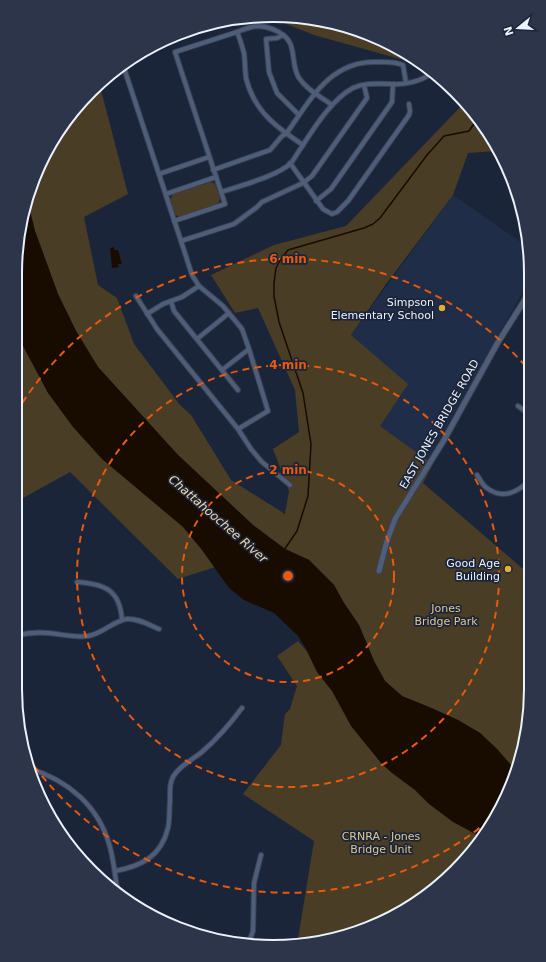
<svg xmlns="http://www.w3.org/2000/svg" width="546" height="962" font-family="'DejaVu Sans',sans-serif">
  <style>
    .built { fill: #202d48 }
    .green { fill: #4a3d25 }
    .water { fill: #180c00 }
    .lines { fill: none; stroke-linecap: round; stroke-linejoin: round }
    .stream { stroke: #180c00; stroke-width: 1.5 }
    .minor-casing { stroke: #384255; stroke-width: 6 }
    .tertiary-casing { stroke: #384255; stroke-width: 7 }
    .minor { stroke: #4f5d78; stroke-width: 4 }
    .tertiary { stroke: #4f5d78; stroke-width: 5 }
    .ring { fill: none; stroke: #e8590c; stroke-width: 2; stroke-dasharray: 7 5 }
    .poi-dot { fill: #e4ae35; stroke: #1b253a; stroke-width: 1.5 }
    .labels { text-anchor: middle; stroke-width: 3.5; stroke-linejoin: round; paint-order: stroke }
    .poi-label { font-size: 11px; fill: #ebf1fd; stroke: #1b253a; text-anchor: end }
    .street-label { font-size: 11px; fill: #ebf1fd; stroke: #1b253a }
    .park-label { font-size: 11px; fill: #e2c691; stroke: #1b253a }
    .water-label { font-size: 12px; font-style: italic; fill: #f4d7a2; stroke: #1b253a }
    .rim { fill: none; stroke: #ebf1fd; stroke-width: 2 }
    .centre { fill: #e8590c; stroke: #1b253a; stroke-width: 2 }
    .ring-label { font-size: 12px; text-anchor: middle; font-weight: bold; fill: #e8590c; stroke: #1b253a; stroke-width: 3.5; stroke-linejoin: round; paint-order: stroke }
  </style>
  <rect width="100%" height="100%" fill="#1b253a"/>
  <path class="built" d="M 453,195 L 529,248 L 529,281 L 427,460 L 380,426 L 351,335 Z"/>
  <g class="green">
    <path d="M 307,17 L 402,50 L 412,57 L 400,59 L 314,35 L 274,19 Z"/>
    <path d="M 100,86 L 128,194 L 84,217 L 98,285 L 117,298 L 134,344 L 180,405 L 191,415 L 231,480 L 285,514 L 289,491 L 273,449 L 299,432 L 295,390 L 258,308 L 235,313 L 211,275 L 274,245 L 346,226 L 465,102 L 488,130 L 498,151 L 468,153 L 453,195 L 386,284 L 351,335 L 408,384 L 380,426 L 433,464 L 423,483 L 530,575 L 530,706 L 517,772 L 497,749 L 480,733 L 458,720 L 429,707 L 402,696 L 385,681 L 374,661 L 359,625 L 344,603 L 334,585 L 309,560 L 285,549 L 253,525 L 178,455 L 98,367 L 76,331 L 58,294 L 35,231 L 27,199 L 29,190 L 50,144 Z"/>
    <path d="M 211,182 L 215,184 L 220,198 L 219,202 L 216,205 L 180,217 L 174,214 L 170,200 L 173,194 Z"/>
    <path d="M 15,317 L 234,561 L 178,579 L 70,472 L 16,502 L 15,501 Z"/>
    <path d="M 298,641 L 331,680 L 483,834 L 443,883 L 372,927 L 297,945 L 314,841 L 243,794 L 281,745 L 285,714 L 290,709 L 297,686 L 277,656 Z"/>
  </g>
  <g class="water">
    <path d="M 27,199 L 35,231 L 58,294 L 76,331 L 98,367 L 178,455 L 253,525 L 285,549 L 309,560 L 334,585 L 344,603 L 359,625 L 374,661 L 385,681 L 402,696 L 429,707 L 458,720 L 480,733 L 497,749 L 517,772 L 496,818 L 481,837 L 453,822 L 429,804 L 415,790 L 392,773 L 381,763 L 351,726 L 332,691 L 317,672 L 305,647 L 298,636 L 274,613 L 244,600 L 229,588 L 202,550 L 183,527 L 102,459 L 73,427 L 48,393 L 15,331 L 16,256 Z"/>
    <path d="M 114,247 L 114,250 L 118,250 L 122,264 L 118,264 L 119,267 L 112,268 L 110,248 Z"/>
  </g>
  <g class="lines">
    <g class="stream">
      <path d="M 15,342 L 21,341"/>
      <path d="M 284,550 L 297,531 L 308,496 L 311,444 L 303,393 L 279,322 L 274,296 L 274,283 L 276,268 L 281,259 L 288,250 L 364,228 L 373,224 L 380,218 L 427,155 L 444,136 L 469,131 L 478,118"/>
    </g>
    <g class="minor-casing">
      <g id="minor">
        <path d="M 283,35 L 277,38 L 266,39 L 269,72 L 277,93 L 299,115"/>
        <path d="M 123,65 L 181,241 L 234,224 L 257,207 L 262,202 L 303,183 L 312,176 L 367,98 L 364,85"/>
        <path d="M 303,145 C 276,127 254,111 246,78 C 245,70 245,61 244,53 C 242,46 240,39 237,32 C 242,30 247,28 252,27 C 264,24 284,31 290,43 C 295,54 292,67 299,78 C 307,90 321,97 332,105"/>
        <path d="M 290,163 L 323,209 L 332,214 L 337,212 L 348,201 L 409,115 L 410,111 L 409,104"/>
        <path d="M 213,170 L 270,150 L 282,136 L 286,134 C 310,101 329,61 376,62 C 386,62 394,61 403,65 L 406,83"/>
        <path d="M 159,174 L 209,157"/>
        <path d="M 221,192 C 239,186 278,176 291,163 C 295,158 298,152 301,148 C 314,128 332,99 353,88 C 366,82 378,84 392,84 C 405,85 422,81 432,73"/>
        <path d="M 166,194 L 216,177"/>
        <path d="M 316,201 L 331,189 L 392,102 L 393,84"/>
        <path d="M 174,221 L 225,204 L 175,52 L 237,32"/>
        <path d="M 181,241 L 192,275 L 199,286 L 223,306 L 242,329 L 249,349 L 268,411 L 238,429"/>
        <path d="M 136,296 L 157,329 L 238,429 L 251,449 L 262,462 L 290,485"/>
        <path d="M 171,301 L 174,311 L 238,390"/>
        <path d="M 147,314 L 163,304 L 182,297 L 199,286"/>
        <path d="M 197,339 L 229,313"/>
        <path d="M 222,370 L 249,349"/>
        <path d="M 518,406 L 529,414"/>
        <path d="M 477,475 C 480,479 483,486 487,488 C 502,500 518,492 530,480"/>
        <path d="M 77,582 C 105,584 120,590 122,620"/>
        <path d="M 15,636 C 26,633 37,632 48,633 C 61,634 75,638 88,636 C 102,634 113,621 127,619 C 138,618 149,625 159,629"/>
        <path d="M 28,768 C 68,780 99,806 110,847 C 114,862 115,877 118,893"/>
        <path d="M 115,871 C 141,866 161,857 168,828 C 170,819 169,809 170,801 C 170,792 169,781 175,774 C 182,764 194,759 203,751 C 218,738 230,724 242,708"/>
        <path d="M 249,942 L 253,931 L 254,883 L 261,855"/>
      </g>
    </g>
    <g class="tertiary-casing">
      <path id="tertiary" d="M 379,571 L 387,541 L 395,519 L 444,440 L 497,344 L 529,293"/>
    </g>
    <use href="#minor" class="minor"/>
    <use href="#tertiary" class="tertiary"/>
  </g>
  <g class="ring">
    <circle cx="288" cy="576" r="106"/>
    <circle cx="288" cy="576" r="211"/>
    <path d="M498 813A317 317 0 0 1 27 756M16 413A317 317 0 0 1 529 370"/>
  </g>
  <g class="poi-dot">
    <circle cx="442" cy="308" r="4"/>
    <circle cx="508" cy="569" r="4"/>
  </g>
  <g class="labels">
    <g class="poi-label">
      <text x="434" y="306">Simpson<tspan x="434" dy="13">Elementary School</tspan></text>
      <text x="500" y="567">Good Age<tspan x="500" dy="13">Building</tspan></text>
    </g>
    <g class="street-label">
      <text transform="translate(439 424) rotate(-60)" y="4">EAST JONES BRIDGE ROAD</text>
    </g>
    <g class="park-label">
      <text x="446" y="612">Jones<tspan x="446" dy="13">Bridge Park</tspan></text>
      <text x="381" y="840">CRNRA - Jones<tspan x="381" dy="13">Bridge Unit</tspan></text>
    </g>
    <g class="water-label">
      <text transform="translate(218 519) rotate(41)" y="4">Chattahoochee River</text>
    </g>
  </g>
  <path d="M0 0H546V962H0ZM273 22H273A251 251 0 0 1 524 273V689A251 251 0 0 1 273 940H273A251 251 0 0 1 22 689V273A251 251 0 0 1 273 22Z" fill="#2c354a" fill-rule="evenodd"/>
  <path class="rim" d="M273 22H273A251 251 0 0 1 524 273V689A251 251 0 0 1 273 940H273A251 251 0 0 1 22 689V273A251 251 0 0 1 273 22Z"/>
  <circle cx="288" cy="576" r="6" class="centre"/>
  <g class="ring-label">
    <text x="288" y="263">6 min</text>
    <text x="288" y="369">4 min</text>
    <text x="288" y="474">2 min</text>
  </g>
  <g transform="translate(518 28) rotate(252)" stroke="#1b253a" stroke-width="3" paint-order="stroke">
  <path d="M0-3L7 15L0 10L-7 15Z" fill="#ebf1fd"/>
  <text y="-6" font-size="11" font-weight="bold" text-anchor="middle" fill="#ebf1fd">N</text>
  </g>
</svg>
